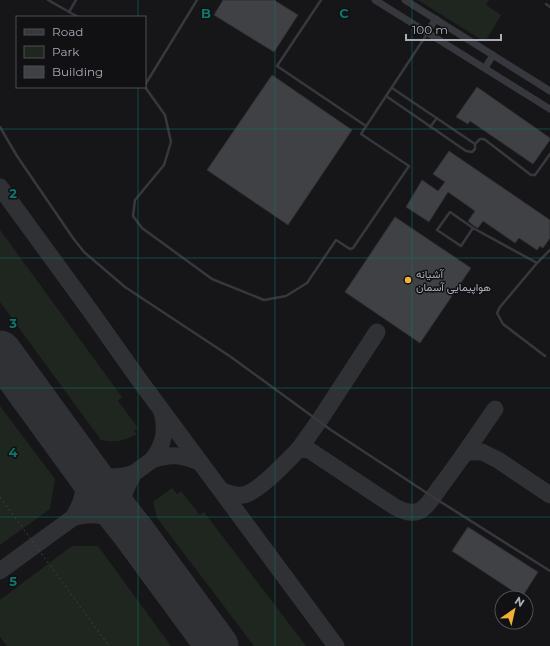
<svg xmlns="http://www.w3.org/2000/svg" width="550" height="646" font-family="Montserrat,Vazirmatn,sans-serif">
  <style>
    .green { fill: #1e261f }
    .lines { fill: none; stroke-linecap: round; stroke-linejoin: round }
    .taxiway { stroke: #303135; stroke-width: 17 }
    .runway { stroke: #303135; stroke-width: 43 }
    .building { fill: #404145; stroke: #303034 }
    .path { stroke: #3d3f44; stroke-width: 1; stroke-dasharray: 2 3; stroke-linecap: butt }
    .service { stroke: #37383d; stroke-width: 2.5 }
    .tertiary { stroke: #37383d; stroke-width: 7 }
    .grid { fill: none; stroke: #0f766e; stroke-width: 1; stroke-opacity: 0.55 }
    .poi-dot { fill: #f2b134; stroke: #111113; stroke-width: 1.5 }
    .labels { text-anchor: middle; stroke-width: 3; stroke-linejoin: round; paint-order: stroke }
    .poi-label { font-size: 11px; fill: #a8adb8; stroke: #111113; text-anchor: start }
    .grid-label { font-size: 13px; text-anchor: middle; font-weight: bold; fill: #0f766e; stroke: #111113; stroke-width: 3; stroke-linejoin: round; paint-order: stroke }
  </style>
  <rect width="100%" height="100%" fill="#161618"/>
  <g class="green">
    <path d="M 418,0 L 489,0 L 486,5 L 501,15 L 485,42 Z"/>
    <path d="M 0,230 L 122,397 L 118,401 L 138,428 L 134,431 L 137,434 C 125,441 114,443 101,440 L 0,302 Z"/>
    <path d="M 0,406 L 55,479 L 50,509 L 0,545 Z"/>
    <path d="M 172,488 L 177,494 L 181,491 L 200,515 L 204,512 L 306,646 L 254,646 L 157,518 L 153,502 Z"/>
    <path d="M 72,546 L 98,546 L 171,646 L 7,646 L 0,637 L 0,600 Z"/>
  </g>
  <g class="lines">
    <g class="taxiway">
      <path d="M 0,187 L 89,309 L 140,381 L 336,646"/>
      <path d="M 299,449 L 319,421 L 377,332"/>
      <path d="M 466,452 L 482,452 L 498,460 L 550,495"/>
      <path d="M 152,460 C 171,453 183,455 201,463"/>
      <path d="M 84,468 C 100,476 114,480 131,474"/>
      <path d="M 222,491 C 228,493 235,496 243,495 C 258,493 287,461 299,449 L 309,450 L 395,507 C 403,511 412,515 421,510 C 429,505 435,494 440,487 C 460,461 477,435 495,409"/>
      <path d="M 74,516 C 87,495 85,482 79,460"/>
      <path d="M 75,517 C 101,510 113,519 134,533"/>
      <path d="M 124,520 C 121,500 123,492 133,475"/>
      <path d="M 0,571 L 152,460 C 164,445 167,430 162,412"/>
    </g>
    <path class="runway" d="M 0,352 L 104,495 L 134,533 L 217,646"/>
  </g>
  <g class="building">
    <path d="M 223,0 L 274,0 L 298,15 L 274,52 L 214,15 Z"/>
    <path d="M 272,75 L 352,130 L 288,225 L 207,170 Z"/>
    <path d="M 477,87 L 550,138 L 550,140 L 533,164 L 470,121 L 468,124 L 456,117 Z"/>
    <path d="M 449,151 L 550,220 L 550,238 L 543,248 L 540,246 L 537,250 L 519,238 L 515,243 L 483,221 L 478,228 L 474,226 L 468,221 L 475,211 L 448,192 L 429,222 L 406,207 L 422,180 L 438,191 L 445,182 L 433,174 Z"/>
    <path d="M 395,217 L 471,268 L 420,343 L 345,292 Z"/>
    <path d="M 468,527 L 538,572 L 522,597 L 452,551 Z"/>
  </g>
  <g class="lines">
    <path class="path" d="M 0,497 L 109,646"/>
    <g class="service">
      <path d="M 48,0 L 78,17"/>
      <path d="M 321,0 L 277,66 L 366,126"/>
      <path d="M 546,4 L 550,7"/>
      <path d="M 69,12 L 76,0"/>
      <path d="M 145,85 L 197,0"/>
      <path d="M 145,87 L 165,115 L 171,142 L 164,165 L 135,200 L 133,216 L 142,228 L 212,279 L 264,300 L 286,296 L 307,283 L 336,240 L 350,249 L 353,248 L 409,166 L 361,134 L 427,34"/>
      <path d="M 392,88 L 475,144"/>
      <path d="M 386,96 L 466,151 L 472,152 L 475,149 L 475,144 L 480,139 L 484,139 L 531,175 L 535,175 L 550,154"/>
      <path d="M 0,127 L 17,156 L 73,238 L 84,252 L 125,287 L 231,357 L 331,430 L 433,497 L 550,571"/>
      <path d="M 430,127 L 437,118"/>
      <path d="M 473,228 L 461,246 L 437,230 L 450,212 L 473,228 L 537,263"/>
      <path d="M 545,356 L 503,324 L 497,313 L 500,307 L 537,263 L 550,250"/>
    </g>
    <g class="tertiary">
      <path d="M 375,0 L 550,109"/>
      <path d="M 405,0 L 550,91"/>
      <path d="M 427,32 L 436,19"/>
      <path d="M 485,68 L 493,55"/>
    </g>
  </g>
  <path class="grid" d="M 138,0 L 138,17M 275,0 L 275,646M 412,0 L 412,646M 138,87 L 138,646M 0,129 L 550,129M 0,258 L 550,258M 0,388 L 550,388M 0,517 L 550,517"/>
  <circle class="poi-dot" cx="408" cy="280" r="4"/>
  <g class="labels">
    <g class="poi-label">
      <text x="416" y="278">آشیانه<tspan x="416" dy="13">هواپیمایی آسمان</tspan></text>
    </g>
  </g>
  <g class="grid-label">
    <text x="206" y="18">B</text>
    <text x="344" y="18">C</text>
    <text x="13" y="198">2</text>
    <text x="13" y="328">3</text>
    <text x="13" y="457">4</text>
    <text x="13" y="586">5</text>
  </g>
  <rect x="16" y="16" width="130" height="72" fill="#111113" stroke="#4d4f55"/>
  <rect x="24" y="29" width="20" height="6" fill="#37383d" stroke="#4d4f55"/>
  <text x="52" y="36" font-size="12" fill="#a8adb8">Road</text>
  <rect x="24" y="46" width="20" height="12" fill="#1e261f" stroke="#4d4f55"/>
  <text x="52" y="56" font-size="12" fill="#a8adb8">Park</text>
  <rect x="24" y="66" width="20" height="12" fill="#404145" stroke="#4d4f55"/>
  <text x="52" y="76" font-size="12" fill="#a8adb8">Building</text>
  <g transform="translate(514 610) rotate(34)"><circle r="19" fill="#111113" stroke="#4d4f55"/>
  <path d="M0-3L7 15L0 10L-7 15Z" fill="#f2b134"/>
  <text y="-6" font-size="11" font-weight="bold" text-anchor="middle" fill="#a8adb8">N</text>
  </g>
  <path d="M406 34v6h95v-6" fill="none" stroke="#a8adb8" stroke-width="2"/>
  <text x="412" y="34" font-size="12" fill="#a8adb8" stroke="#111113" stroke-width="3" paint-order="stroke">100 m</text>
</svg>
